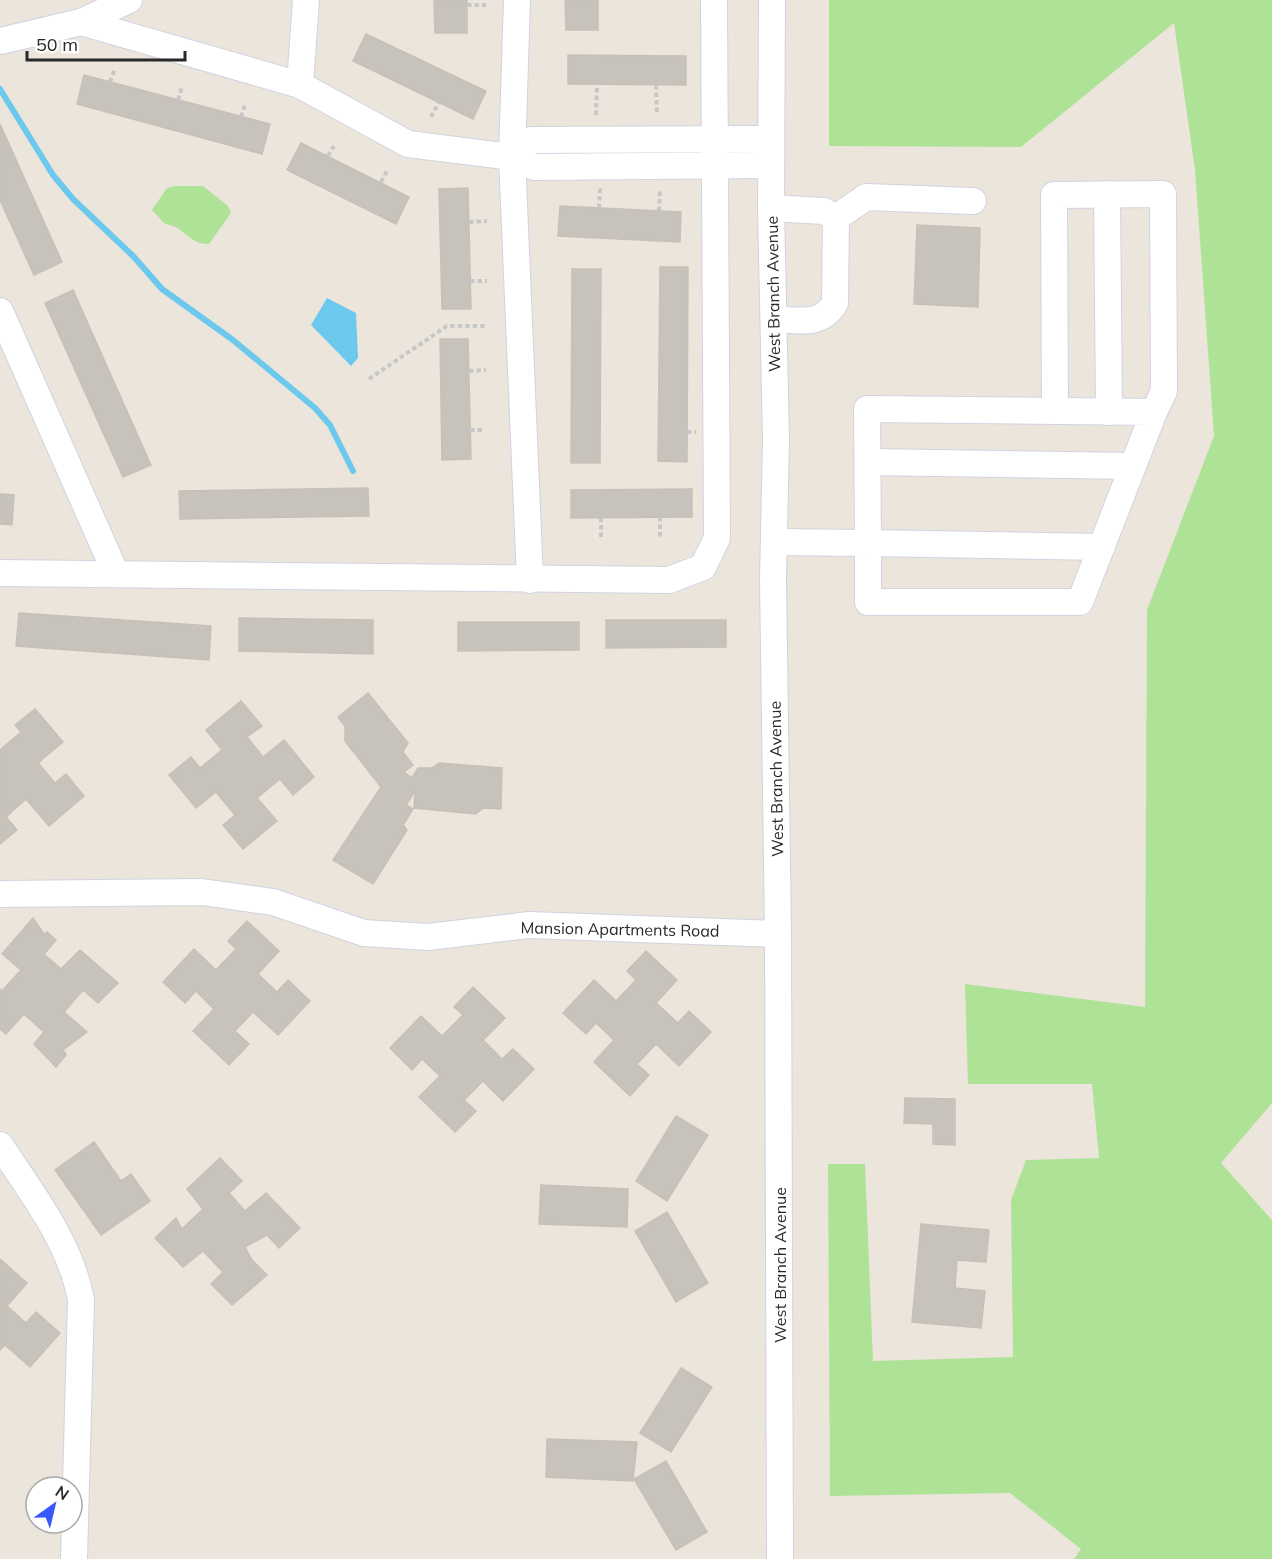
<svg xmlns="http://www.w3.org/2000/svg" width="1272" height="1559" font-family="Mulish,sans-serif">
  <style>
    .green { fill: #aee397 }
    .water { fill: #6dc8ee }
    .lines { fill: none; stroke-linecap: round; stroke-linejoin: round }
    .stream { stroke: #6dc8ee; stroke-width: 6 }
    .building { fill: #c7c2bb; stroke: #c7c1b5; stroke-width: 1.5 }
    .minor-casing { stroke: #d0d3e2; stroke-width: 28 }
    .path { stroke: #c7c7c7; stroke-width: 4; stroke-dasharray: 4.5 3; stroke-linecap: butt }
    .minor { stroke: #fff; stroke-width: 26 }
    .labels { text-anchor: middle; stroke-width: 5; stroke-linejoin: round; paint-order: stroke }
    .street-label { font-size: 16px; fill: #292929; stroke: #fff }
  </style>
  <rect width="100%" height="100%" fill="#ece5db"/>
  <g class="green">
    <path d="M 829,0 L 1272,0 L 1272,1103 L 1221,1163 L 1272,1220 L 1272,1559 L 1074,1559 L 1081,1549 L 1010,1493 L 830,1496 L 828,1164 L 865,1164 L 873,1361 L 1013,1357 L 1011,1200 L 1026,1160 L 1099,1158 L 1092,1084 L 968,1084 L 965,984 L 1145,1007 L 1147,610 L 1214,436 L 1195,170 L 1174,23 L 1021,147 L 829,146 Z"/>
    <path d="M 176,186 L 203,186 L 228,206 L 231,213 L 209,244 C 189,245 183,225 165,224 L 152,210 L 167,188 Z"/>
  </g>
  <path class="water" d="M 327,298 L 356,313 L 358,358 L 351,366 L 311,325 Z"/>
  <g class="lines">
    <path class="stream" d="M 0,89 L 53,175 L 73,199 L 134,257 L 162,289 L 233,340 L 315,408 L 330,425 L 353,471"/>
  </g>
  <g class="building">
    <path d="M 434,0 L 467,0 L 467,33 L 435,33 Z"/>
    <path d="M 565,0 L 598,0 L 598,30 L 566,30 Z"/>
    <path d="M 366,34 L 486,91 L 473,119 L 353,61 Z"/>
    <path d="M 568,55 L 686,56 L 686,85 L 568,84 Z"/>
    <path d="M 84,75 L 270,124 L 262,154 L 77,104 Z"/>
    <path d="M 0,124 L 62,262 L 34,275 L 0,200 Z"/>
    <path d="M 301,143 L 409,197 L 396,224 L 287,170 Z"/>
    <path d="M 468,188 L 471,309 L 442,309 L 439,189 Z"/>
    <path d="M 560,206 L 681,212 L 680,242 L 558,236 Z"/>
    <path d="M 917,225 L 980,228 L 978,307 L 914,304 Z"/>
    <path d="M 660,267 L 688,267 L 687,462 L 658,461 Z"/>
    <path d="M 572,269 L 601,269 L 600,463 L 571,463 Z"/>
    <path d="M 73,290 L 151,465 L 123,477 L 45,303 Z"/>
    <path d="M 440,339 L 468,339 L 471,459 L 442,460 Z"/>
    <path d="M 368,488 L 369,516 L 180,519 L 179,491 Z"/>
    <path d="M 692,489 L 692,517 L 571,518 L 571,490 Z"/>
    <path d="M 0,494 L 14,495 L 12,525 L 0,524 Z"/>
    <path d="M 19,613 L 211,626 L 209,660 L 16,646 Z"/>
    <path d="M 239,618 L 373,620 L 373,654 L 239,651 Z"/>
    <path d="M 606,620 L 726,620 L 726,647 L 606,648 Z"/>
    <path d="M 458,622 L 579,622 L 579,650 L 458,651 Z"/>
    <path d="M 368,693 L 408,743 L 403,752 L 413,765 L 404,772 L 412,778 L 418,768 L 432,768 L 439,763 L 502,768 L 501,809 L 483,808 L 476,814 L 414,808 L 415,791 L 406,805 L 413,809 L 403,825 L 407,830 L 373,884 L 333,860 L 381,787 L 345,741 L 345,726 L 338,717 Z"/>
    <path d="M 241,701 L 262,726 L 247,737 L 263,757 L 284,740 L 314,777 L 293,795 L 280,779 L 257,798 L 277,821 L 243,849 L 223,825 L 235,815 L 216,792 L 196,808 L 169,775 L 191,757 L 200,768 L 222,750 L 206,730 Z"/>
    <path d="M 35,709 L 63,742 L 38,763 L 55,783 L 66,774 L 84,796 L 49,826 L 26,799 L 6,817 L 17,830 L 0,844 L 0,750 L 21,732 L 15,725 Z"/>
    <path d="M 33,918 L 44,934 L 47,932 L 56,940 L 44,954 L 61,969 L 80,950 L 118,983 L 98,1003 L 83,990 L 64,1012 L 87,1032 L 63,1050 L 66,1055 L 56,1067 L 34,1044 L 44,1032 L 24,1014 L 6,1034 L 0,1029 L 0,989 L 2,991 L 21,970 L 2,954 Z"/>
    <path d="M 247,921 L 279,951 L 258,974 L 277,992 L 288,980 L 310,1001 L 278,1035 L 253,1012 L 235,1031 L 249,1044 L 229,1065 L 193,1031 L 214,1009 L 196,991 L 185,1003 L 163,982 L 194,949 L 216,970 L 236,949 L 228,941 Z"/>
    <path d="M 646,951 L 677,980 L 656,1003 L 678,1023 L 689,1011 L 711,1032 L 679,1066 L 656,1044 L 637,1064 L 649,1075 L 630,1096 L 594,1062 L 614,1040 L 596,1023 L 586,1034 L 563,1013 L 594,980 L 616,1001 L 636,980 L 627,971 Z"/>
    <path d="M 473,987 L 505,1018 L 483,1040 L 502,1059 L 513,1049 L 534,1069 L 503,1101 L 483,1081 L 464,1100 L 476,1111 L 455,1132 L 419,1097 L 440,1076 L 422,1059 L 412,1070 L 390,1048 L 421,1016 L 442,1036 L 463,1015 L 454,1007 Z"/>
    <path d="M 905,1098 L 955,1099 L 955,1145 L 933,1144 L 933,1124 L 904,1123 Z"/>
    <path d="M 676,1116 L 708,1135 L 667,1201 L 636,1181 Z"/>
    <path d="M 94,1142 L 121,1181 L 131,1174 L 150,1201 L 101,1235 L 55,1170 Z"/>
    <path d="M 220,1158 L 242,1181 L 229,1193 L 245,1211 L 266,1193 L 300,1228 L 279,1248 L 267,1235 L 245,1247 L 252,1260 L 267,1275 L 232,1305 L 211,1284 L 223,1272 L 203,1251 L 183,1267 L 155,1238 L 176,1218 L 182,1229 L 203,1209 L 187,1189 Z"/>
    <path d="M 541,1185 L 628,1189 L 627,1227 L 539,1224 Z"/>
    <path d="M 667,1212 L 708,1283 L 676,1302 L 635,1231 Z"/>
    <path d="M 921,1224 L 989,1230 L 986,1262 L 957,1260 L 955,1288 L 985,1291 L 981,1328 L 912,1322 Z"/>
    <path d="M 0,1259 L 27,1283 L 7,1306 L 26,1323 L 36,1312 L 60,1333 L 30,1367 L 5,1345 L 0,1350 Z"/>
    <path d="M 681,1368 L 712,1387 L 671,1452 L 640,1433 Z"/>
    <path d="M 547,1439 L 637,1442 L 633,1481 L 546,1477 Z"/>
    <path d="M 666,1461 L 707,1532 L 676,1550 L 634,1479 Z"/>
  </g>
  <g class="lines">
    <g class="minor-casing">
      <g id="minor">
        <path d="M 517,0 L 512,157 L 530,580"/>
        <path d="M 772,0 L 771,208 L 776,440 L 773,579 L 778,934 L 780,1559"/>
        <path d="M 81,22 L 129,0"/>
        <path d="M 0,41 L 81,22 L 300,85 L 408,144 L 512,157 L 534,167 L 771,165"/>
        <path d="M 300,85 L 306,0"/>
        <path d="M 512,157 L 531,140 L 770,139"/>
        <path d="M 1107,194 L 1109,412"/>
        <path d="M 771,208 L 824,211 L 836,218 L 835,303 C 821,327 798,320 774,319"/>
        <path d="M 836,218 L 866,197 L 973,201"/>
        <path d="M 0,311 L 116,574"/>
        <path d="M 1055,411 L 1054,195 L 1163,194 L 1164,391 L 1154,412"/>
        <path d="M 868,462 L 1133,466"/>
        <path d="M 774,542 L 868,543 L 867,409 L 1154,412 L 1080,602 L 868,602 L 868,543 L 1102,547"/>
        <path d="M 0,573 L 669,580 L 703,567 L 717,538 L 714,0"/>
        <path d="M 0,894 L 202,892 L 273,902 L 364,933 L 428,937 L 529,925 L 778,934"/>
        <path d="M 0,1145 C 31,1192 71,1243 81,1300 L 74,1559"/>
      </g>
    </g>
    <g class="path">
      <path d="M 467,5 L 486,5"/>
      <path d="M 110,82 L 115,69"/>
      <path d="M 656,85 L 657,115"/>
      <path d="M 178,100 L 182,87"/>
      <path d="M 596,115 L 597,84"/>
      <path d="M 241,117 L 245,104"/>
      <path d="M 431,117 L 439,102"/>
      <path d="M 328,156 L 334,146"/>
      <path d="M 381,182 L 387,171"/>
      <path d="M 599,208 L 600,188"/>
      <path d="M 659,211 L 660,189"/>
      <path d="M 469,222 L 487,221"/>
      <path d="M 470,281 L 487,281"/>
      <path d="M 469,371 L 486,370"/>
      <path d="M 369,379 L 447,326 L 486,326"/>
      <path d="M 470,430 L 485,430"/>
      <path d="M 687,432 L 696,432"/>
      <path d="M 660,517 L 660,537"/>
      <path d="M 601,537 L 601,518"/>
    </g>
    <use href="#minor" class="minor"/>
  </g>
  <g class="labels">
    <g class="street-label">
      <text transform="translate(773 294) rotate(-91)" y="6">West Branch Avenue</text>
      <text transform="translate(776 779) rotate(-91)" y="6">West Branch Avenue</text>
      <text transform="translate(620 929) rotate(1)" y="6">Mansion Apartments Road</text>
      <text transform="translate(780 1265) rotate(-90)" y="6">West Branch Avenue</text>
    </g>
  </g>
  <g transform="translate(54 1505) rotate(34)"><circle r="28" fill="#ffffff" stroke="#a9a9a9" stroke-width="1.5"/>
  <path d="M0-4.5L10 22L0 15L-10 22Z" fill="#3a57fa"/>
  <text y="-9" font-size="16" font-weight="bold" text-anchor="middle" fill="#292929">N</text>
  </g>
  <path d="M27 51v9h158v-9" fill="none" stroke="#292929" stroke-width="3"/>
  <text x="36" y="51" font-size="18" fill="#292929" stroke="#ffffff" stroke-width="4.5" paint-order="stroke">50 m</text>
</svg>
